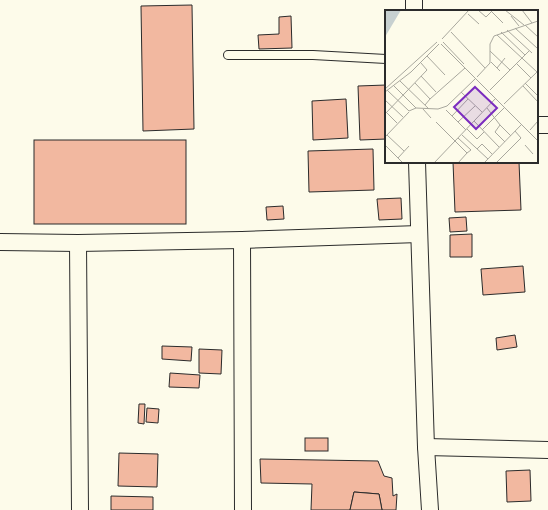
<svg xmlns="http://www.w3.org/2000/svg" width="548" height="510" font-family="'Noto Sans',sans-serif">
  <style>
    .building { fill: #f2b8a0; stroke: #2b2b2b }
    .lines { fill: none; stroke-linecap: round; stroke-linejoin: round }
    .service-casing { stroke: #2b2b2b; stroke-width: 10 }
    .minor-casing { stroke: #2b2b2b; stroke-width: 18 }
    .service { stroke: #fdfbea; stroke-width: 8 }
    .minor { stroke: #fdfbea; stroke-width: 16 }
    .inset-road { fill: none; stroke: #a9a89e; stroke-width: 1 }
    .view { fill: #7b2cbf; fill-opacity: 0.15; stroke: #7b2cbf; stroke-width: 2 }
    .inset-edge { fill: none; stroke: #2b2b2b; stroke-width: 2 }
  </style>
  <rect width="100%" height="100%" fill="#fdfbea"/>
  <g class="building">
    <path d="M 192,5 L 194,129 L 143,131 L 141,6 Z"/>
    <path d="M 291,16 L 292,48 L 259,49 L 258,35 L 279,34 L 279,17 Z"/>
    <path d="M 386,85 L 386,139 L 360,140 L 358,86 Z"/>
    <path d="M 346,99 L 348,138 L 313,140 L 312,101 Z"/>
    <rect x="34" y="140" width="152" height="84"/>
    <path d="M 373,149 L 374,190 L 309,192 L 308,151 Z"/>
    <path d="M 453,162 L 519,162 L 521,210 L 455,212 Z"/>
    <path d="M 401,198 L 402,219 L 379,220 L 377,199 Z"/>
    <path d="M 283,206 L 284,219 L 267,220 L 266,207 Z"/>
    <path d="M 466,217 L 467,231 L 450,232 L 449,218 Z"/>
    <path d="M 472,234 L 472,257 L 450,257 L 450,235 Z"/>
    <path d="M 523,266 L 525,292 L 483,295 L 481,269 Z"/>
    <path d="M 515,335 L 517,347 L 497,350 L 496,338 Z"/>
    <path d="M 162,346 L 192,347 L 191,361 L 162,359 Z"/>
    <path d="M 199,349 L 222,350 L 221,374 L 199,373 Z"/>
    <path d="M 170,373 L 200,375 L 199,388 L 169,387 Z"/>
    <path d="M 139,404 L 145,404 L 144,424 L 138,423 Z"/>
    <path d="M 147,408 L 159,409 L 158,423 L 146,422 Z"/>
    <rect x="305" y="438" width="23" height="13"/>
    <path d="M 119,453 L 158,454 L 157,487 L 118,486 Z"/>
    <path d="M 260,459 L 378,461 L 384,476 L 392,478 L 393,496 L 397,494 L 396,510 L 382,510 L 379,494 L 354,492 L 350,510 L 311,510 L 312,484 L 261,483 Z"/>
    <path d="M 530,470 L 531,501 L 507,502 L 506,471 Z"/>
    <path d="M 354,492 L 379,494 L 382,510 L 350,510 Z"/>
    <path d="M 111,496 L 153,497 L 153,510 L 111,510 Z"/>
  </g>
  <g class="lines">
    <g class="service-casing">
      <path id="service" d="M 228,55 L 313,55 L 386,59"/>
    </g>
    <g class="minor-casing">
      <g id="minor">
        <path d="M 414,0 L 414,11"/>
        <path d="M 537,125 L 548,125"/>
        <path d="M 417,162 L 426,447 L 430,510"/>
        <path d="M 242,240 L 243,510"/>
        <path d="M 0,242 L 78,243 L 242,240 L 419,234"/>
        <path d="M 78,243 L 80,510"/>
        <path d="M 426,447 L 548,450"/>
      </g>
    </g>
    <use href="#service" class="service"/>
    <use href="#minor" class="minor"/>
  </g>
  <g transform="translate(385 10)">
    <rect width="153" height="153" fill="#fdfbea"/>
    <path d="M 0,0 L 16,0 L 0,27 Z" fill="#c7d0d0"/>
    <path class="inset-road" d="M 93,0 L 101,7 L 106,2M 105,0 L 118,13M 120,0 L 139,15M 137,0 L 147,13M 83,4 L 94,14M 126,6 L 134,16M 140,15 L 153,27M 130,18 L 152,38M 122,20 L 147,43M 66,22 L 100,58M 116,22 L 140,45M 112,25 L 152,62M 57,29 L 84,0M 58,32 L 79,54M 56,34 L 153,131M 105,41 L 125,60 L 144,41M 42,46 L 60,65M 106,52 L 115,61M 131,53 L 146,68M 112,58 L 120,48M 36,66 L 51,82M 92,67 L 105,53 L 105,34 L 109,26 L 153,11M 15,71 L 44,99M 30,73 L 45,89 L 40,95M 140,73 L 153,86M 9,76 L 31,98M 138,76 L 153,92M 0,79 L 52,32M 2,80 L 24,101 L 31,98 L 53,99 L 62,96 L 90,69M 105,80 L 125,60M 0,82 L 26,62 L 54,34M 76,82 L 97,102M 45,89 L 80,58M 0,90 L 18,107M 119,94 L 152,62M 102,98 L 115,115M 38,99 L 46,108M 61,100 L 81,120M 0,101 L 12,113M 0,104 L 42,60 L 36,53M 67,106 L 83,89M 89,111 L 114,137M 51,112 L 82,143 L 73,153M 73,112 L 90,96M 82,119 L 92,129 L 99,122M 97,120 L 120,97M 145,120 L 153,111M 2,125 L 19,141M 77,125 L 103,149M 0,127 L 24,102M 73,128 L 86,140 L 82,143M 120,132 L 110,122 L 115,115 L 126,126M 0,135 L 18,153M 140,135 L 148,144M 92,139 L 97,134 L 107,144M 13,148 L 24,136M 49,153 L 111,88M 99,153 L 137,114M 111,153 L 136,128 L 130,121"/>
    <path class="view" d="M 90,77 L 112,98 L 91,119 L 69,97 Z"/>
    <rect width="153" height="153" class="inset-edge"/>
  </g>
</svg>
